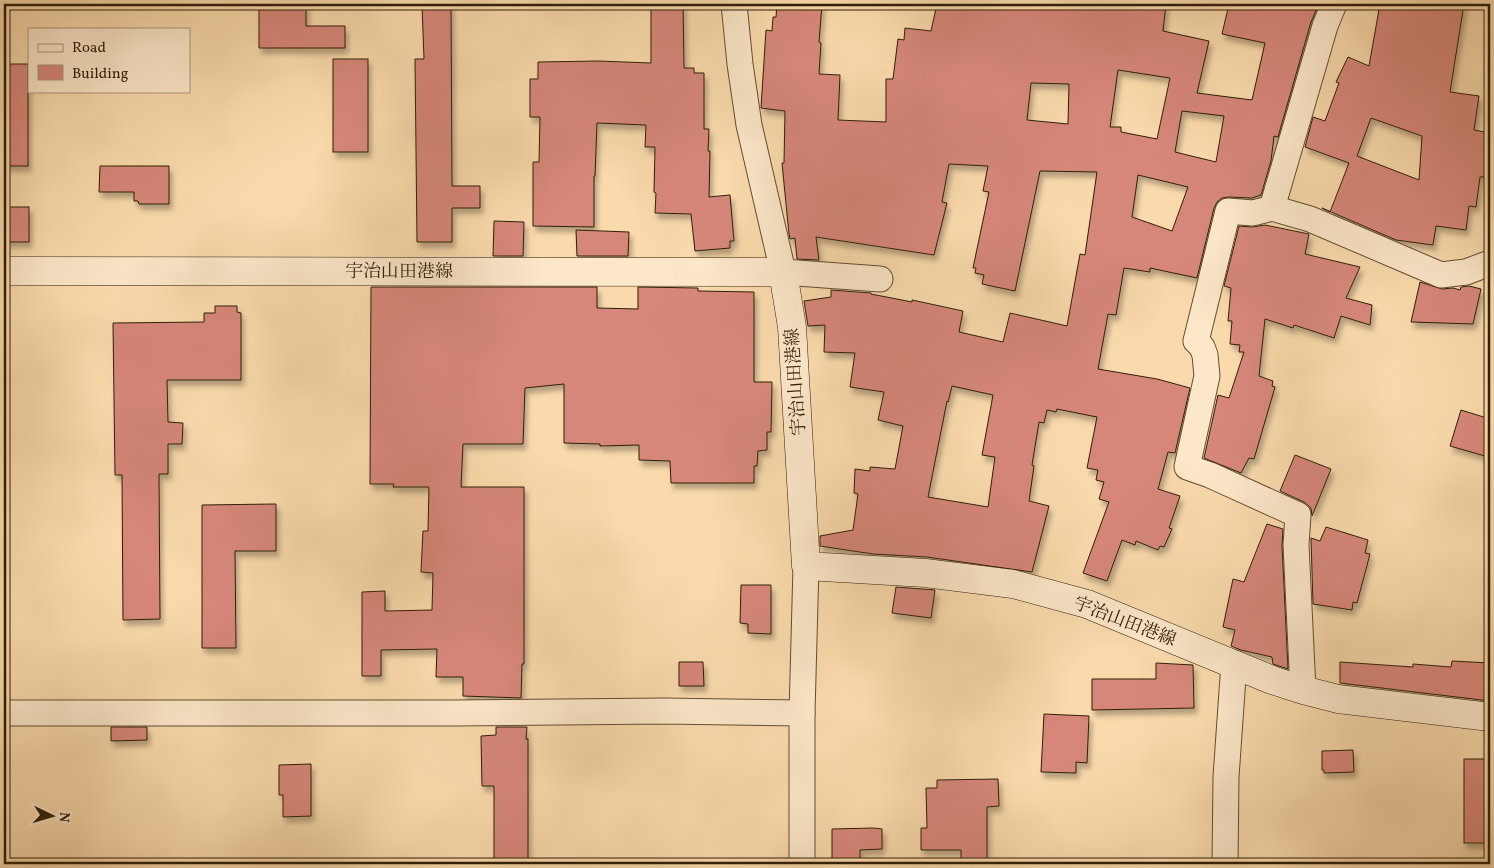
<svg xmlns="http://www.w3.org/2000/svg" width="1494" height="868" font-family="Vollkorn,'Noto Serif JP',serif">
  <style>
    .building { fill: #d7877a; stroke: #2e1e09; fill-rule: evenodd; filter: url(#shadow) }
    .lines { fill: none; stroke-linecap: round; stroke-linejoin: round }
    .street-casing { stroke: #614d32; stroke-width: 27 }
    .secondary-casing { stroke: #2e1e09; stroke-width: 29 }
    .street { stroke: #fce7c9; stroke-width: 25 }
    .secondary { stroke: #fce7c9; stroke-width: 28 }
    .labels { text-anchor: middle; stroke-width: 5; stroke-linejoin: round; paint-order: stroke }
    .street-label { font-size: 18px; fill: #2e1e09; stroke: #fce7c9 }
  </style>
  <defs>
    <filter id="shadow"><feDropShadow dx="3" dy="5.5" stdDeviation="2.5" flood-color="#0004"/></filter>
  </defs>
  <rect width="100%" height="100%" fill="#fadaac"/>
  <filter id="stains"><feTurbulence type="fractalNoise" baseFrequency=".004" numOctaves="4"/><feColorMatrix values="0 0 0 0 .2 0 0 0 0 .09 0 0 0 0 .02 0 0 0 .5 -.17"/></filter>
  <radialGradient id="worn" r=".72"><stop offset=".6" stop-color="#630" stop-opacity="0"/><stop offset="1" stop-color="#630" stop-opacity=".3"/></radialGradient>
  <g class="building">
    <path d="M 259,4 L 306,4 L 306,26 L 345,26 L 345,48 L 259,48 Z"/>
    <path d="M 422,4 L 451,4 L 452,186 L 480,186 L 480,208 L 452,208 L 452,242 L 417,242 L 415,59 L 424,59 Z"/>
    <path d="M 651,4 L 683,4 L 684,68 L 694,68 L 694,73 L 704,73 L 704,129 L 709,129 L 708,151 L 710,151 L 709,197 L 730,195 L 734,241 L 730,241 L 730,248 L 695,251 L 691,214 L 655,213 L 656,193 L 654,192 L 655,147 L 645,147 L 646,125 L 597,123 L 595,176 L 594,176 L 594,227 L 533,226 L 533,162 L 539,162 L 540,117 L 530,117 L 530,79 L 538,79 L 538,62 L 598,61 L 651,63 Z"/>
    <path d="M 777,4 L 822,4 L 819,42 L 821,43 L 819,74 L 840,75 L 838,120 L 886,122 L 886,79 L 893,79 L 898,39 L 904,40 L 905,28 L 931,31 L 937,4 L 1166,4 L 1163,31 L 1209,41 L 1197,93 L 1252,100 L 1265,43 L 1222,34 L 1229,4 L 1319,4 L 1311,22 L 1278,137 L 1274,136 L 1271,161 L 1261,195 L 1252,198 L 1229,197 L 1222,198 L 1217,202 L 1214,208 L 1197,278 L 1150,268 L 1150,272 L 1124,268 L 1116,315 L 1108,314 L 1098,369 L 1157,379 L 1190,388 L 1175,453 L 1168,452 L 1158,489 L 1180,496 L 1169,528 L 1172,529 L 1164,547 L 1160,546 L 1158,550 L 1136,541 L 1135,545 L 1122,540 L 1107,581 L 1083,573 L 1109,502 L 1099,499 L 1104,482 L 1096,480 L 1098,470 L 1087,468 L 1097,417 L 1057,409 L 1056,412 L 1047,410 L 1044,423 L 1039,422 L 1032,465 L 1034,466 L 1029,501 L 1049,506 L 1032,572 L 927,557 L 873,554 L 820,546 L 820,536 L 853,530 L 858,494 L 854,493 L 855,469 L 870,471 L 870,467 L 895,469 L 903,426 L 878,420 L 884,392 L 850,387 L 855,353 L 824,352 L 825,325 L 808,326 L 804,301 L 831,297 L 831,290 L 871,293 L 871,294 L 912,302 L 912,300 L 963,311 L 959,332 L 1003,342 L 1010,313 L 1067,326 L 1080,254 L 1085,255 L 1097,172 L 1040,171 L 1015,291 L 982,284 L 984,275 L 975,273 L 976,268 L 973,268 L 989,192 L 983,191 L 988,166 L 949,164 L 942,202 L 947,203 L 934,255 L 816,237 L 819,260 L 797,259 L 795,238 L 790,239 L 789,234 L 782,163 L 784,163 L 785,111 L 761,108 L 766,30 L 772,31 L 773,17 L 776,17 ZM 1118,70 L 1170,78 L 1157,139 L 1121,132 L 1121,127 L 1110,127 ZM 1031,83 L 1069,84 L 1068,124 L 1027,120 ZM 1182,111 L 1224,116 L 1216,162 L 1175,152 ZM 1138,175 L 1188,187 L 1172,231 L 1132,217 ZM 952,386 L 993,395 L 982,455 L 995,457 L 988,507 L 928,497 L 947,401 L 948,402 Z"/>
    <path d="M 1380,4 L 1464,4 L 1450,92 L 1479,96 L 1474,130 L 1490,133 L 1490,161 L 1488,161 L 1484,177 L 1480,177 L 1476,207 L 1469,206 L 1466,230 L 1436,226 L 1433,245 L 1396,240 L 1322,208 L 1330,212 L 1349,163 L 1305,147 L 1313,117 L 1325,121 L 1339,83 L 1336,82 L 1348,57 L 1369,66 ZM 1371,118 L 1422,136 L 1419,180 L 1357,156 Z"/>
    <rect x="333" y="59" width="35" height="93"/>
    <rect x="4" y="64" width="24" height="102"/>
    <path d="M 100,166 L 169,166 L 169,204 L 139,204 L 138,201 L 134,201 L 134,192 L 99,192 Z"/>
    <rect x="4" y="207" width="25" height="35"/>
    <path d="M 494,221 L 524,222 L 523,256 L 493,256 Z"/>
    <path d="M 1265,225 L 1309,234 L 1305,254 L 1360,267 L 1346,298 L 1372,305 L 1370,325 L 1341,316 L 1334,338 L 1294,325 L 1293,328 L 1265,319 L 1259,376 L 1273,381 L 1272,386 L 1275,387 L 1254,459 L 1249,458 L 1241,473 L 1204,458 L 1218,395 L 1229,398 L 1244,352 L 1239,352 L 1240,345 L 1230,344 L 1232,321 L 1228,321 L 1231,288 L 1224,286 L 1239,226 L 1252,227 Z"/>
    <path d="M 576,230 L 629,232 L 628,256 L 577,256 Z"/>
    <path d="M 1420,282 L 1442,289 L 1453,288 L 1460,290 L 1461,287 L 1469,286 L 1481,289 L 1473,324 L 1411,322 Z"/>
    <path d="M 371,287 L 597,287 L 597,308 L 638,309 L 638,287 L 698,288 L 698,291 L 754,292 L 754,382 L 772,382 L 771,432 L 767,432 L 767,450 L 758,451 L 757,466 L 754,466 L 754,483 L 671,483 L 670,461 L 639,460 L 639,445 L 600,446 L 600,444 L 564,443 L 564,384 L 525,388 L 523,444 L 463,444 L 461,487 L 524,487 L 524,664 L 522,664 L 521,698 L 463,696 L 463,677 L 436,677 L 437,649 L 381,650 L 381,676 L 362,676 L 362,592 L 385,591 L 385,611 L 432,610 L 433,573 L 421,572 L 423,531 L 428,531 L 429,487 L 393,487 L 394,484 L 370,484 Z"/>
    <path d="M 215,306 L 237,306 L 237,312 L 241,313 L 241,380 L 167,380 L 168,422 L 183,423 L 182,444 L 168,444 L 168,474 L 159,474 L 160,619 L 123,620 L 122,475 L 115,475 L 113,323 L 204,322 L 204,313 L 215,313 Z"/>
    <path d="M 1461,410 L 1490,419 L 1490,438 L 1485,456 L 1450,446 Z"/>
    <path d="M 1295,455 L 1331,469 L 1312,516 L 1311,508 L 1304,502 L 1280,491 Z"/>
    <path d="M 276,504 L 276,551 L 235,551 L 236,648 L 202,648 L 202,505 Z"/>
    <path d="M 1267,524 L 1283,529 L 1282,546 L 1288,669 L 1273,664 L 1272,657 L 1241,650 L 1231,646 L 1235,630 L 1223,627 L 1233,579 L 1244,582 Z"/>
    <path d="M 1326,527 L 1368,540 L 1365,553 L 1370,554 L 1357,603 L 1353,602 L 1352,610 L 1313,604 L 1311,538 L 1320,541 Z"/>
    <path d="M 741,585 L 771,585 L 771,634 L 748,633 L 748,624 L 740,623 Z"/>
    <path d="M 896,587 L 935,590 L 931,618 L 892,613 Z"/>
    <path d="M 1452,661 L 1490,663 L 1490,701 L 1340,683 L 1340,662 L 1413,667 L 1413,664 L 1451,667 Z"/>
    <path d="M 679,662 L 703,662 L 704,686 L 679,686 Z"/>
    <path d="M 1156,663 L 1193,665 L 1194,708 L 1092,710 L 1092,679 L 1156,679 Z"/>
    <path d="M 1044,714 L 1089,716 L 1087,763 L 1076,762 L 1076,773 L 1041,772 Z"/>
    <path d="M 111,727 L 147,727 L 147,740 L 111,741 Z"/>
    <path d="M 496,727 L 527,727 L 526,739 L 528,739 L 528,864 L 494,864 L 494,786 L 482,786 L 481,736 L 496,735 Z"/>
    <path d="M 1353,750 L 1354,772 L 1324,773 L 1324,770 L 1322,770 L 1322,751 Z"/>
    <rect x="1464" y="759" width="26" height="84"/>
    <path d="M 311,764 L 311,816 L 283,817 L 283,795 L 279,795 L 279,765 Z"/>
    <path d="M 998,779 L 999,806 L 987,807 L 987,864 L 961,864 L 961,850 L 921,850 L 921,828 L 927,828 L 926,788 L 937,788 L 937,780 Z"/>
    <path d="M 873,828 L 882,829 L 882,849 L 860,850 L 860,864 L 832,864 L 832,829 Z"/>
  </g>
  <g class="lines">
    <g class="street-casing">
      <g id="street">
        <path d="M 734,4 L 740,64 L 749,125 L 783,272 L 880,279"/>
        <path d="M 1272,208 L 1325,26 L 1334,4"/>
        <path d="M 1303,690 L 1296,545 L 1298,515 L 1210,475 L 1187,467 L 1207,376 L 1205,355 L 1202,347 L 1196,341 L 1228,211 L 1253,213 L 1272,208 L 1310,219 L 1441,275 L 1466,272 L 1490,263"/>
        <path d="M 4,713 L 456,713 L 664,711 L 802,713"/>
        <path d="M 802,864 L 802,713 L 806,566"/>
        <path d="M 1225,864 L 1226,777 L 1234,663"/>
      </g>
    </g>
    <g class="secondary-casing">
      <path id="secondary" d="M 4,271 L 783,272 L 792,327 L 806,566 L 925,573 L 1013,584 L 1087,604 L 1272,680 L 1303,690 L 1338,699 L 1490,717"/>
    </g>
    <use href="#street" class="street"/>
    <use href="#secondary" class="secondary"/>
  </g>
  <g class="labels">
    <g class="street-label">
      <text x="399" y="277">宇治山田港線</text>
      <text transform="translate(795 382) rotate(-94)" y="6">宇治山田港線</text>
      <text transform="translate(1125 621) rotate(21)" y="6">宇治山田港線</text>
    </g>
  </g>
  <rect width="1494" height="868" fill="none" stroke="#fadaac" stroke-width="20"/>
  <rect x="5" y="5" width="1484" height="858" fill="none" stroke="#2e1e09" stroke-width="2.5"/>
  <rect x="10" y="10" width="1474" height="848" fill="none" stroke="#2e1e09"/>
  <rect x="28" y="28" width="162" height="65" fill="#fce7c9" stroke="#aa977c"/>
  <rect x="38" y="44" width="25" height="8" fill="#fce7c9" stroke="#aa977c"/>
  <text x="72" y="52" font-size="15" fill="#2e1e09">Road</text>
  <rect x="38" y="65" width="25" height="15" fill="#d7877a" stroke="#aa977c"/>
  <text x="72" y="78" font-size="15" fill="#2e1e09">Building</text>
  <g transform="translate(52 816) rotate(95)" stroke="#fce7c9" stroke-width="4" paint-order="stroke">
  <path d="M0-4L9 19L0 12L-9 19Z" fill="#2e1e09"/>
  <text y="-8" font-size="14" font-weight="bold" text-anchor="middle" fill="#2e1e09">N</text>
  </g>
  <rect width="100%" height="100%" filter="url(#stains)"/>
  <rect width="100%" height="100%" fill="url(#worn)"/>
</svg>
